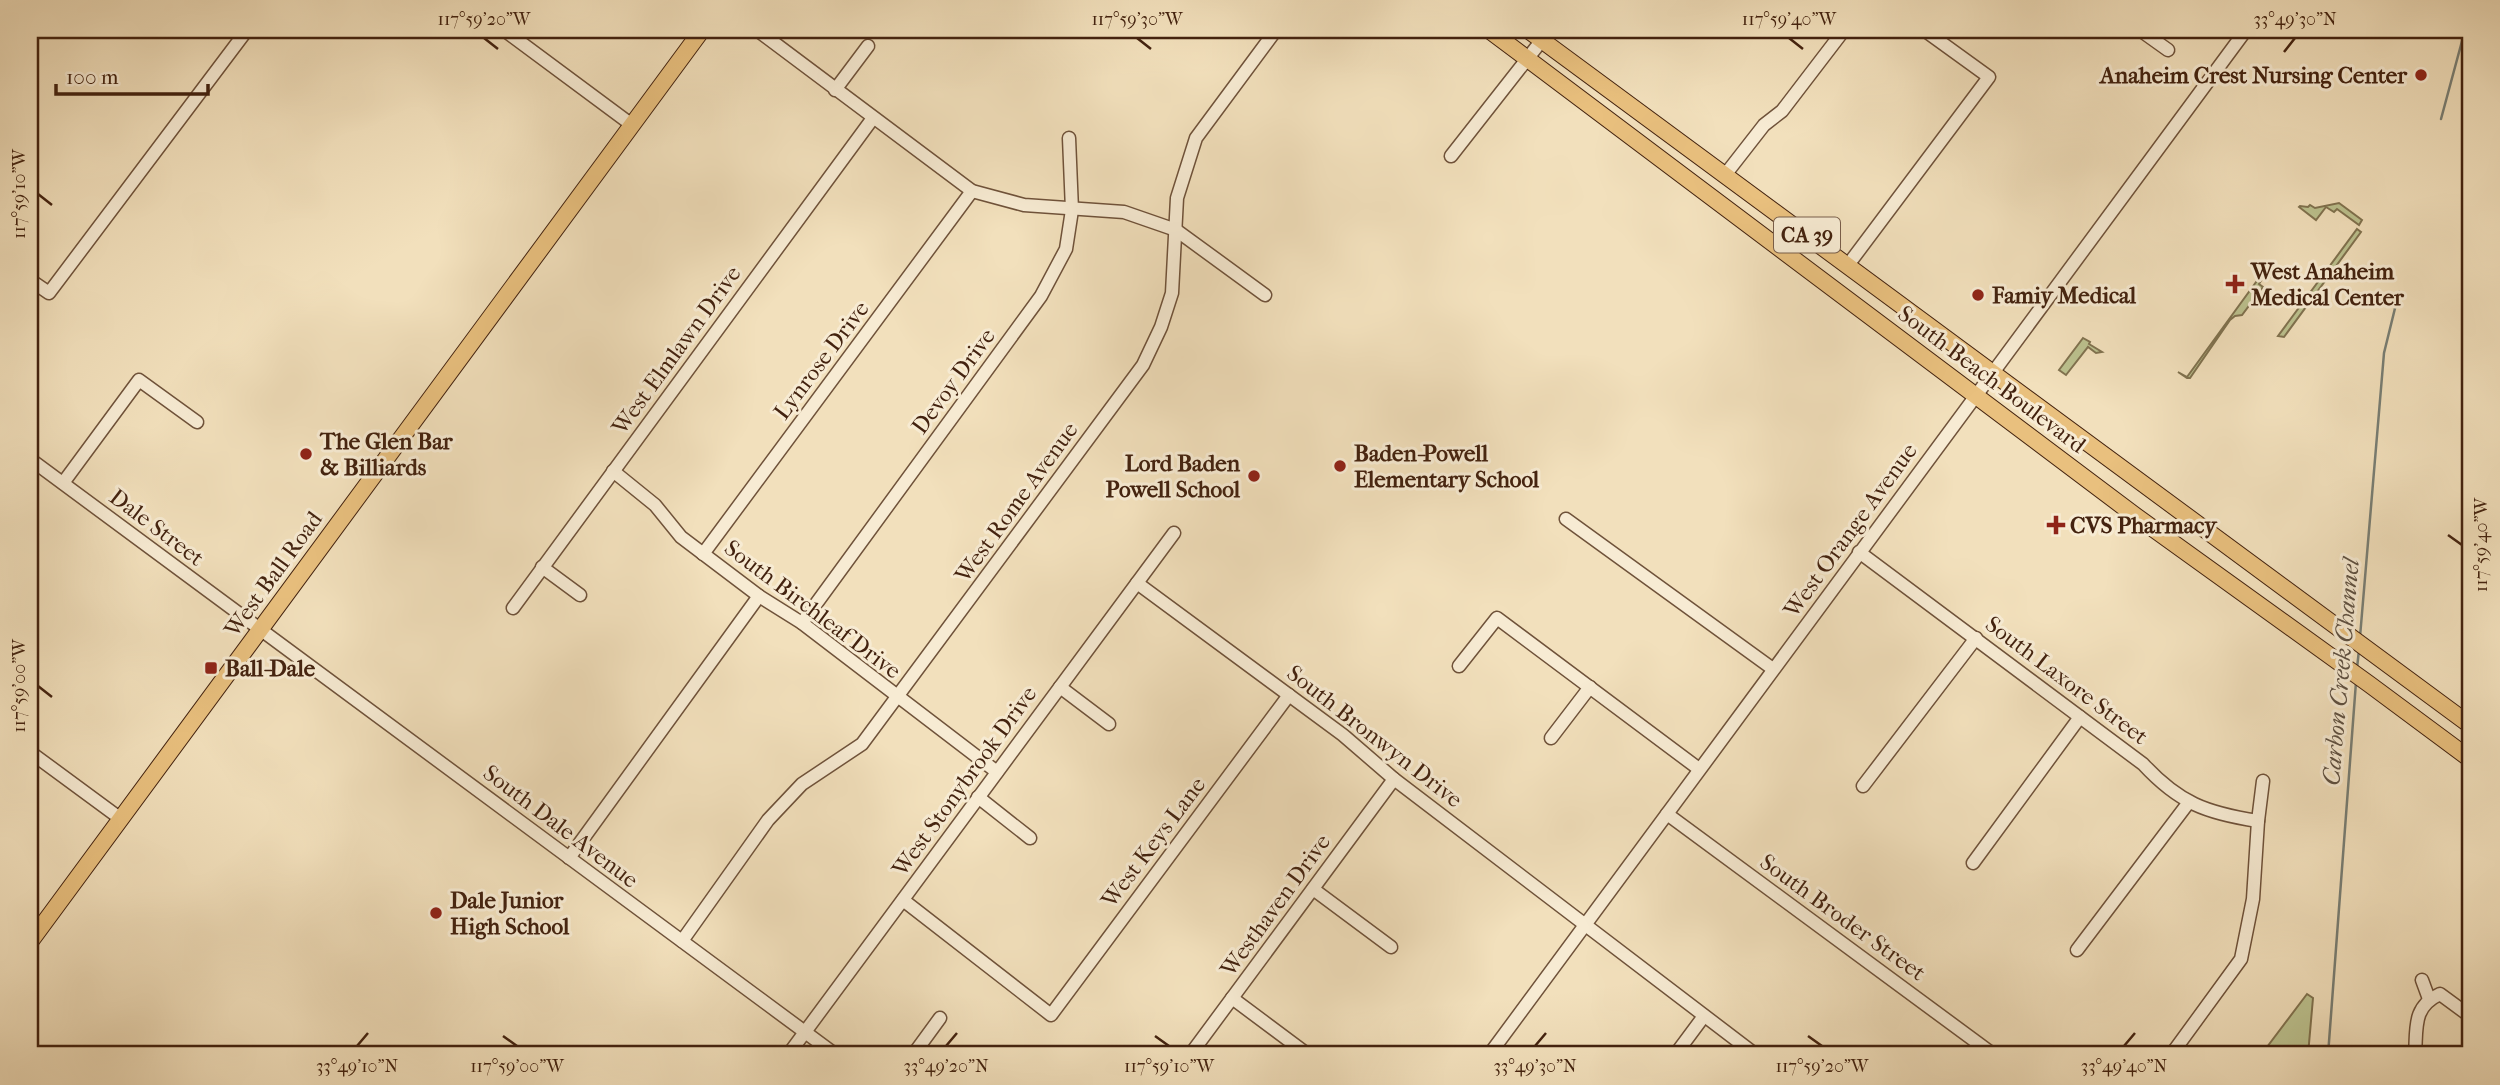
<svg xmlns="http://www.w3.org/2000/svg" width="2500" height="1085" font-family="'IM FELL French Canon',serif">
  <style>
    .green { fill: #bcc28f; stroke: #80724f; stroke-width: 2 }
    .lines { fill: none; stroke-linecap: round; stroke-linejoin: round }
    .stream { stroke: #787e74; stroke-width: 2.5 }
    .minor-casing { stroke: #6f523a; stroke-width: 15 }
    .major-casing { stroke: #43220f; stroke-width: 18 }
    .minor { stroke: #f7ebd3; stroke-width: 12 }
    .major { stroke: #e9c07e; stroke-width: 16 }
    .ticks { fill: none; stroke: #43220f; stroke-width: 2.5 }
    .poi-dot { fill: #8f2418; stroke: #f7ebd3; stroke-width: 2.5 }
    .labels { text-anchor: middle; stroke-width: 6; stroke-linejoin: round; paint-order: stroke }
    .shield { fill: #f7ebd3; stroke: #795e4a; stroke-width: 2 }
    .shield-label { font-size: 21px; font-weight: bold; fill: #43220f }
    .poi-label { font-size: 23px; font-weight: bold; fill: #43220f; stroke: #f7ebd3; text-anchor: start }
    .street-label { font-size: 23px; fill: #43220f; stroke: #f7ebd3 }
    .water-label { font-size: 24px; font-style: italic; fill: #5e5041; stroke: #f7ebd3 }
    .neatline { fill: none; stroke: #43220f; stroke-width: 2.5 }
    .ticks-label { font-size: 18px; text-anchor: middle; fill: #43220f }
  </style>
  <rect width="100%" height="100%" fill="#f2e0bc"/>
  <filter id="stains"><feTurbulence type="fractalNoise" baseFrequency=".00286" numOctaves="4"/><feColorMatrix values="0 0 0 0 .2 0 0 0 0 .09 0 0 0 0 .02 0 0 0 .5 -.17"/></filter>
  <radialGradient id="worn" r=".72"><stop offset=".6" stop-color="#630" stop-opacity="0"/><stop offset="1" stop-color="#630" stop-opacity=".3"/></radialGradient>
  <g class="green">
    <path d="M 2339,203 L 2362,220 L 2359,225 L 2337,209 L 2334,212 L 2326,207 L 2316,220 L 2299,207 L 2300,206 L 2308,207 L 2310,205 L 2315,208 Z"/>
    <path d="M 2357,229 L 2361,232 L 2284,337 L 2278,336 Z"/>
    <path d="M 2267,267 L 2275,271 L 2270,277 L 2265,274 L 2259,284 L 2263,287 L 2242,315 L 2235,316 L 2230,320 L 2190,378 L 2187,378 L 2178,372 L 2187,377 Z"/>
    <path d="M 2083,338 L 2090,342 L 2089,344 L 2102,352 L 2096,353 L 2088,347 L 2066,375 L 2059,370 Z"/>
    <path d="M 2307,994 L 2313,998 L 2308,1055 L 2261,1055 Z"/>
  </g>
  <g class="lines">
    <g class="stream">
      <path d="M 2441,119 L 2465,30"/>
      <path d="M 2360,637 L 2384,353 L 2399,292"/>
      <path d="M 2357,668 L 2359,650"/>
      <path d="M 2328,1055 L 2356,682"/>
    </g>
    <g class="minor-casing">
      <g id="minor">
        <path d="M 504,30 L 632,125"/>
        <path d="M 757,30 L 972,191 L 1024,205 L 1124,212 L 1176,230 L 1265,295"/>
        <path d="M 2140,30 L 2168,50"/>
        <path d="M 835,90 L 868,46"/>
        <path d="M 1451,156 L 1542,40"/>
        <path d="M 1725,175 L 1764,125 L 1782,111 L 1844,30"/>
        <path d="M 1848,265 L 1989,77 L 1924,30"/>
        <path d="M 30,280 L 49,293 L 247,30"/>
        <path d="M 30,459 L 836,1055"/>
        <path d="M 613,471 L 655,505 L 681,537 L 759,596 L 802,623 L 997,772"/>
        <path d="M 63,483 L 139,380 L 197,422"/>
        <path d="M 1566,519 L 1773,669"/>
        <path d="M 1859,552 L 2143,764 C 2179,803 2206,813 2258,821"/>
        <path d="M 703,554 L 972,191"/>
        <path d="M 542,567 L 580,595"/>
        <path d="M 1137,583 L 1343,735 L 1394,779 L 1756,1055"/>
        <path d="M 513,608 L 873,118"/>
        <path d="M 802,623 L 1041,296 L 1066,249 L 1072,210 L 1069,138"/>
        <path d="M 1459,666 L 1497,618 L 1699,769"/>
        <path d="M 1060,687 L 1109,724"/>
        <path d="M 1551,738 L 1590,687"/>
        <path d="M 30,752 L 121,819"/>
        <path d="M 1863,786 L 1976,638"/>
        <path d="M 978,797 L 1030,838"/>
        <path d="M 1667,814 L 1994,1055"/>
        <path d="M 569,858 L 759,596"/>
        <path d="M 1973,863 L 2080,717"/>
        <path d="M 1313,889 L 1391,947"/>
        <path d="M 903,900 L 1051,1015 L 1289,695"/>
        <path d="M 682,941 L 768,820 L 802,784 L 862,744 L 1143,365 L 1161,327 L 1172,293 L 1177,198 L 1196,138 L 1276,30"/>
        <path d="M 2077,950 L 2189,802"/>
        <path d="M 2422,980 L 2429,999"/>
        <path d="M 1232,998 L 1307,1054"/>
        <path d="M 788,1055 L 1174,533"/>
        <path d="M 913,1055 L 940,1018"/>
        <path d="M 1190,1055 L 1394,779"/>
        <path d="M 1489,1055 L 2246,30"/>
        <path d="M 1675,1055 L 1704,1016"/>
        <path d="M 2171,1055 L 2241,959 L 2253,899 L 2258,821 L 2263,781"/>
        <path d="M 2415,1055 C 2417,1028 2412,1007 2440,994 L 2470,1016"/>
      </g>
    </g>
    <g class="major-casing">
      <g id="major">
        <path d="M 1489,30 L 2133,514 L 2369,684 L 2470,759"/>
        <path d="M 1528,30 L 2470,725"/>
        <path d="M 30,942 L 702,30"/>
      </g>
    </g>
    <use href="#minor" class="minor"/>
    <use href="#major" class="major"/>
  </g>
  <path class="ticks" d="M 484,38 L 498,49M 1137,38 L 1151,49M 1789,38 L 1803,49M 2284,52 L 2295,38M 38,194 L 52,205M 2448,535 L 2462,545M 38,686 L 52,697M 503,1036 L 517,1046M 1155,1036 L 1169,1046M 1808,1036 L 1822,1046M 357,1046 L 368,1033M 946,1046 L 957,1033M 1535,1046 L 1546,1033M 2124,1046 L 2135,1033"/>
  <g class="poi-dot">
    <circle cx="2421" cy="75" r="7"/>
    <path d="M2231.5 273.5h7v7h7v7h-7v7h-7v-7h-7v-7h7z"/>
    <circle cx="1978" cy="295" r="7"/>
    <circle cx="306" cy="454" r="7"/>
    <circle cx="1340" cy="466" r="7"/>
    <circle cx="1254" cy="476" r="7"/>
    <path d="M2052.5 514.5h7v7h7v7h-7v7h-7v-7h-7v-7h7z"/>
    <rect x="204" y="661" width="14" height="14" rx="3.5"/>
    <circle cx="436" cy="913" r="7"/>
  </g>
  <g class="labels">
    <rect class="shield" x="1774" y="217.5" width="66" height="35" rx="5"/>
    <g class="shield-label">
      <text x="1807" y="242">CA 39</text>
    </g>
    <g class="poi-label">
      <text x="2407" y="83" text-anchor="end">Anaheim Crest Nursing Center</text>
      <text x="2251" y="279">West Anaheim<tspan x="2251" dy="26">Medical Center</tspan></text>
      <text x="1992" y="303">Famiy Medical</text>
      <text x="320" y="449">The Glen Bar<tspan x="320" dy="26">&amp; Billiards</tspan></text>
      <text x="1354" y="461">Baden-Powell<tspan x="1354" dy="26">Elementary School</tspan></text>
      <text x="1240" y="471" text-anchor="end">Lord Baden<tspan x="1240" dy="26">Powell School</tspan></text>
      <text x="2070" y="533">CVS Pharmacy</text>
      <text x="225" y="676">Ball-Dale</text>
      <text x="450" y="908">Dale Junior<tspan x="450" dy="26">High School</tspan></text>
    </g>
    <g class="street-label">
      <text transform="translate(676 350) rotate(-54)" y="8">West Elmlawn Drive</text>
      <text transform="translate(821 360) rotate(-53)" y="8">Lynrose Drive</text>
      <text transform="translate(1992 379) rotate(37)" y="8">South Beach Boulevard</text>
      <text transform="translate(953 381) rotate(-54)" y="8">Devoy Drive</text>
      <text transform="translate(1016 502) rotate(-54)" y="8">West Rome Avenue</text>
      <text transform="translate(157 527) rotate(37)" y="8">Dale Street</text>
      <text transform="translate(1850 530) rotate(-54)" y="8">West Orange Avenue</text>
      <text transform="translate(273 574) rotate(-54)" y="8">West Ball Road</text>
      <text transform="translate(813 609) rotate(37)" y="8">South Birchleaf Drive</text>
      <text transform="translate(2067 680) rotate(37)" y="8">South Laxore Street</text>
      <text transform="translate(1375 736) rotate(38)" y="8">South Bronwyn Drive</text>
      <text transform="translate(964 781) rotate(-54)" y="8">West Stonybrook Drive</text>
      <text transform="translate(561 826) rotate(37)" y="8">South Dale Avenue</text>
      <text transform="translate(1153 842) rotate(-53)" y="8">West Keys Lane</text>
      <text transform="translate(1275 905) rotate(-54)" y="8">Westhaven Drive</text>
      <text transform="translate(1843 917) rotate(36)" y="8">South Broder Street</text>
    </g>
    <g class="water-label">
      <text transform="translate(2341 672) rotate(-85)" y="8">Carbon Creek Channel</text>
    </g>
  </g>
  <rect width="2500" height="1085" fill="none" stroke="#f2e0bc" stroke-width="77"/>
  <path d="M56 84v10h152v-10" fill="none" stroke="#43220f" stroke-width="3.5"/>
  <text x="66" y="84" font-size="21" fill="#43220f" stroke="#f7ebd3" stroke-width="5" paint-order="stroke">100 m</text>
  <rect x="38" y="38" width="2424" height="1008" class="neatline"/>
  <g class="ticks-label">
    <text x="484" y="25">117°59'20"W</text>
    <text x="1137" y="25">117°59'30"W</text>
    <text x="1789" y="25">117°59'40"W</text>
    <text x="2295" y="25">33°49'30"N</text>
    <text transform="translate(19 194) rotate(-90)" y="6">117°59'10"W</text>
    <text transform="translate(2481 545) rotate(-90)" y="6">117°59'40"W</text>
    <text transform="translate(19 686) rotate(-90)" y="6">117°59'00"W</text>
    <text x="357" y="1072">33°49'10"N</text>
    <text x="517" y="1072">117°59'00"W</text>
    <text x="946" y="1072">33°49'20"N</text>
    <text x="1169" y="1072">117°59'10"W</text>
    <text x="1535" y="1072">33°49'30"N</text>
    <text x="1822" y="1072">117°59'20"W</text>
    <text x="2124" y="1072">33°49'40"N</text>
  </g>
  <rect width="100%" height="100%" filter="url(#stains)"/>
  <rect width="100%" height="100%" fill="url(#worn)"/>
</svg>
